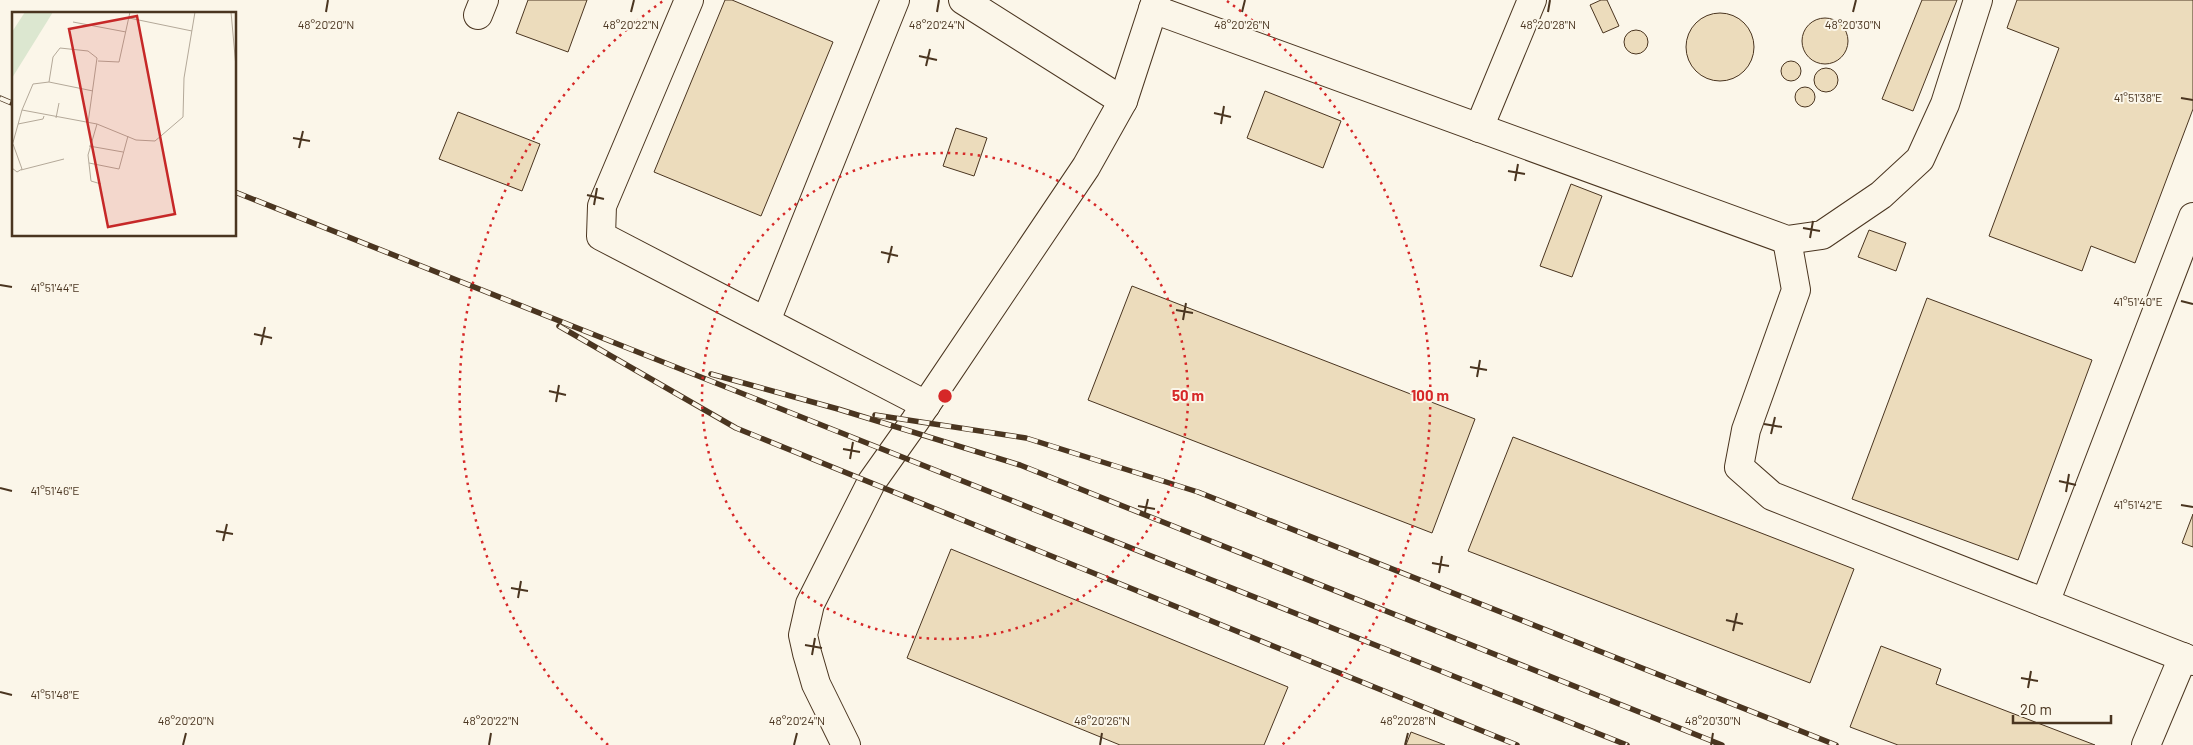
<svg xmlns="http://www.w3.org/2000/svg" width="2193" height="745" font-family="Barlow,sans-serif">
  <style>
    .building { fill: #ecdcbc; stroke: #4a3520 }
    .lines { fill: none; stroke-linecap: round; stroke-linejoin: round }
    .minor-casing { stroke: #4a3520; stroke-width: 30 }
    .minor { stroke: #fbf6e9; stroke-width: 28 }
    .rail-casing { stroke: #4a3520; stroke-width: 5.5 }
    .rail { stroke: #fbf6e9; stroke-width: 4; stroke-dasharray: 11; stroke-linecap: butt }
    .ticks { fill: none; stroke: #4a3520; stroke-width: 2 }
    .ring { fill: none; stroke: #d62828; stroke-width: 2.5; stroke-dasharray: 2.5 5 }
    .inset-road { fill: none; stroke: #b4a999; stroke-width: 1 }
    .view { fill: #c62828; fill-opacity: 0.15; stroke: #c62828; stroke-width: 2.5 }
    .inset-edge { fill: none; stroke: #4a3520; stroke-width: 2.5 }
    .ticks-label { font-size: 12px; text-anchor: middle; fill: #4a3520; stroke: #fbf6e9; stroke-width: 4; stroke-linejoin: round; paint-order: stroke }
    .centre { fill: #d62828; stroke: #fbf6e9; stroke-width: 2.5 }
    .ring-label { font-size: 15px; text-anchor: middle; font-weight: bold; fill: #d62828; stroke: #fbf6e9; stroke-width: 4; stroke-linejoin: round; paint-order: stroke }
  </style>
  <rect width="100%" height="100%" fill="#fbf6e9"/>
  <g class="building">
    <path d="M 528,0 L 587,0 L 568,52 L 516,33 Z"/>
    <path d="M 725,0 L 732,0 L 833,42 L 761,216 L 654,172 Z"/>
    <path d="M 1601,0 L 1607,0 L 1619,26 L 1603,33 L 1590,5 Z"/>
    <path d="M 1922,0 L 1957,0 L 1913,111 L 1882,99 Z"/>
    <path d="M 2017,0 L 2193,0 L 2193,109 L 2135,263 L 2091,246 L 2082,271 L 1989,236 L 2059,48 L 2007,28 Z"/>
    <circle cx="1720" cy="47" r="34"/>
    <circle cx="1825" cy="41" r="23"/>
    <circle cx="1636" cy="42" r="12"/>
    <circle cx="1791" cy="71" r="10"/>
    <circle cx="1826" cy="80" r="12"/>
    <circle cx="1805" cy="97" r="10"/>
    <path d="M 1265,91 L 1341,121 L 1323,168 L 1247,138 Z"/>
    <path d="M 458,112 L 540,144 L 522,191 L 439,159 Z"/>
    <path d="M 956,128 L 987,138 L 974,176 L 943,166 Z"/>
    <path d="M 1571,184 L 1602,196 L 1572,277 L 1540,266 Z"/>
    <path d="M 1869,230 L 1906,243 L 1896,271 L 1858,257 Z"/>
    <path d="M 1132,286 L 1475,419 L 1432,533 L 1088,400 Z"/>
    <path d="M 1927,298 L 2092,360 L 2018,560 L 1852,499 Z"/>
    <path d="M 1513,437 L 1854,569 L 1810,683 L 1468,551 Z"/>
    <path d="M 2193,514 L 2193,547 L 2182,543 Z"/>
    <path d="M 951,549 L 1288,687 L 1264,745 L 1120,745 L 907,658 Z"/>
    <path d="M 1881,646 L 1941,669 L 1936,684 L 2095,745 L 1898,745 L 1850,727 Z"/>
    <path d="M 1411,732 L 1445,745 L 1406,745 Z"/>
  </g>
  <g class="lines">
    <g class="minor-casing">
      <g id="minor">
        <path d="M 689,0 L 602,206 L 601,236 L 926,405"/>
        <path d="M 963,0 L 1123,101"/>
        <path d="M 1153,9 L 1787,240 L 1822,235 L 1881,195 L 1920,159 L 1945,104 L 1978,0"/>
        <path d="M 478,15 L 484,0"/>
        <path d="M 1479,128 L 1532,0"/>
        <path d="M 1787,240 L 1796,290 L 1746,430 L 1739,467 L 1772,496 L 2193,661"/>
        <path d="M 766,321 L 895,0"/>
        <path d="M 2045,603 L 2193,217"/>
        <path d="M 846,745 L 816,684 L 807,653 L 803,635 L 810,604 L 871,483 L 915,421 L 1086,167 L 1123,101 L 1156,0"/>
        <path d="M 2146,745 L 2183,657"/>
      </g>
    </g>
    <use href="#minor" class="minor"/>
    <g class="rail-casing">
      <g id="rail">
        <path d="M 0,98 L 14,104"/>
        <path d="M 235,192 L 1627,745"/>
        <path d="M 559,326 L 736,428 L 1517,745"/>
        <path d="M 711,374 L 838,409 L 1020,465 L 1722,745"/>
        <path d="M 875,415 L 1026,438 L 1198,492 L 1836,745"/>
      </g>
    </g>
    <use href="#rail" class="rail"/>
  </g>
  <path class="ticks" d="M 326,12 L 328,0M 631,12 L 634,0M 937,12 L 939,0M 1242,12 L 1245,0M 1548,12 L 1550,0M 1853,12 L 1856,0M 919,56 L 937,60M 926,66 L 930,49M 2181,98 L 2193,100M 1214,113 L 1231,117M 1221,124 L 1224,106M 293,138 L 310,141M 299,148 L 303,131M 1508,171 L 1525,174M 1515,181 L 1518,164M 587,195 L 604,199M 594,205 L 597,188M 1803,228 L 1820,231M 1810,238 L 1813,221M 881,252 L 898,256M 888,263 L 892,246M 0,285 L 12,287M 2181,301 L 2193,304M 1176,310 L 1193,313M 1183,320 L 1186,303M 254,334 L 272,338M 261,345 L 265,327M 1470,367 L 1487,370M 1477,377 L 1480,360M 549,391 L 566,395M 556,402 L 559,385M 1764,424 L 1782,427M 1771,434 L 1775,417M 843,449 L 860,452M 850,459 L 853,442M 2059,481 L 2076,485M 0,488 L 12,491M 2066,492 L 2069,474M 2181,505 L 2193,507M 1138,506 L 1155,509M 1144,516 L 1148,499M 216,531 L 233,534M 223,541 L 227,524M 1432,563 L 1449,566M 1439,573 L 1442,556M 511,588 L 528,591M 518,598 L 521,581M 1726,620 L 1743,624M 1733,631 L 1737,613M 805,645 L 822,648M 812,655 L 815,638M 2021,678 L 2038,681M 2028,688 L 2031,671M 0,692 L 12,695M 183,745 L 186,733M 489,745 L 491,733M 794,745 L 797,733M 1100,745 L 1102,733M 1405,745 L 1408,733M 1711,745 L 1713,733"/>
  <g class="ring">
    <circle cx="945" cy="396" r="243"/>
    <path d="M608 745A485 485 0 0 1 663 1M1227 1A485 485 0 0 1 1282 745"/>
  </g>
  <g transform="translate(12 12)">
    <rect width="224" height="224" fill="#fbf6e9"/>
    <path d="M 13,0 L 41,0 L 0,66 L 0,20 Z" fill="#dce7d0"/>
    <path class="inset-road" d="M 219,0 L 224,55M 117,6 L 180,19M 61,10 L 114,20M 86,49 L 107,50 L 118,0M 37,70 L 41,45 L 48,36 L 76,39 L 85,46 L 76,111M 10,98 L 85,112 L 124,128 L 143,129 L 171,105 L 172,66 L 183,0M 44,106 L 47,91M 6,112 L 31,107 L 32,104M 85,112 L 76,143 L 79,169 L 89,172M 0,134 L 10,98 L 21,72 L 37,70 L 81,79M 77,134 L 111,140M 77,151 L 107,157 L 116,124M 0,156 L 5,160 L 10,157 L 1,132M 9,158 L 52,147"/>
    <path class="view" d="M 125,4 L 163,202 L 96,215 L 57,17 Z"/>
    <rect width="224" height="224" class="inset-edge"/>
  </g>
  <g class="ticks-label">
    <text x="326" y="29">48°20'20"N</text>
    <text x="631" y="29">48°20'22"N</text>
    <text x="937" y="29">48°20'24"N</text>
    <text x="1242" y="29">48°20'26"N</text>
    <text x="1548" y="29">48°20'28"N</text>
    <text x="1853" y="29">48°20'30"N</text>
    <text x="2138" y="102">41°51'38"E</text>
    <text x="55" y="292">41°51'44"E</text>
    <text x="2138" y="306">41°51'40"E</text>
    <text x="55" y="495">41°51'46"E</text>
    <text x="2138" y="509">41°51'42"E</text>
    <text x="55" y="699">41°51'48"E</text>
    <text x="186" y="725">48°20'20"N</text>
    <text x="491" y="725">48°20'22"N</text>
    <text x="797" y="725">48°20'24"N</text>
    <text x="1102" y="725">48°20'26"N</text>
    <text x="1408" y="725">48°20'28"N</text>
    <text x="1713" y="725">48°20'30"N</text>
  </g>
  <circle cx="945" cy="396" r="8" class="centre"/>
  <g class="ring-label">
    <text x="1188" y="401">50 m</text>
    <text x="1430" y="401">100 m</text>
  </g>
  <path d="M2013 715v8h98v-8" fill="none" stroke="#4a3520" stroke-width="2.5"/>
  <text x="2020" y="715" font-size="15" fill="#4a3520" stroke="#fbf6e9" stroke-width="4" paint-order="stroke">20 m</text>
</svg>
